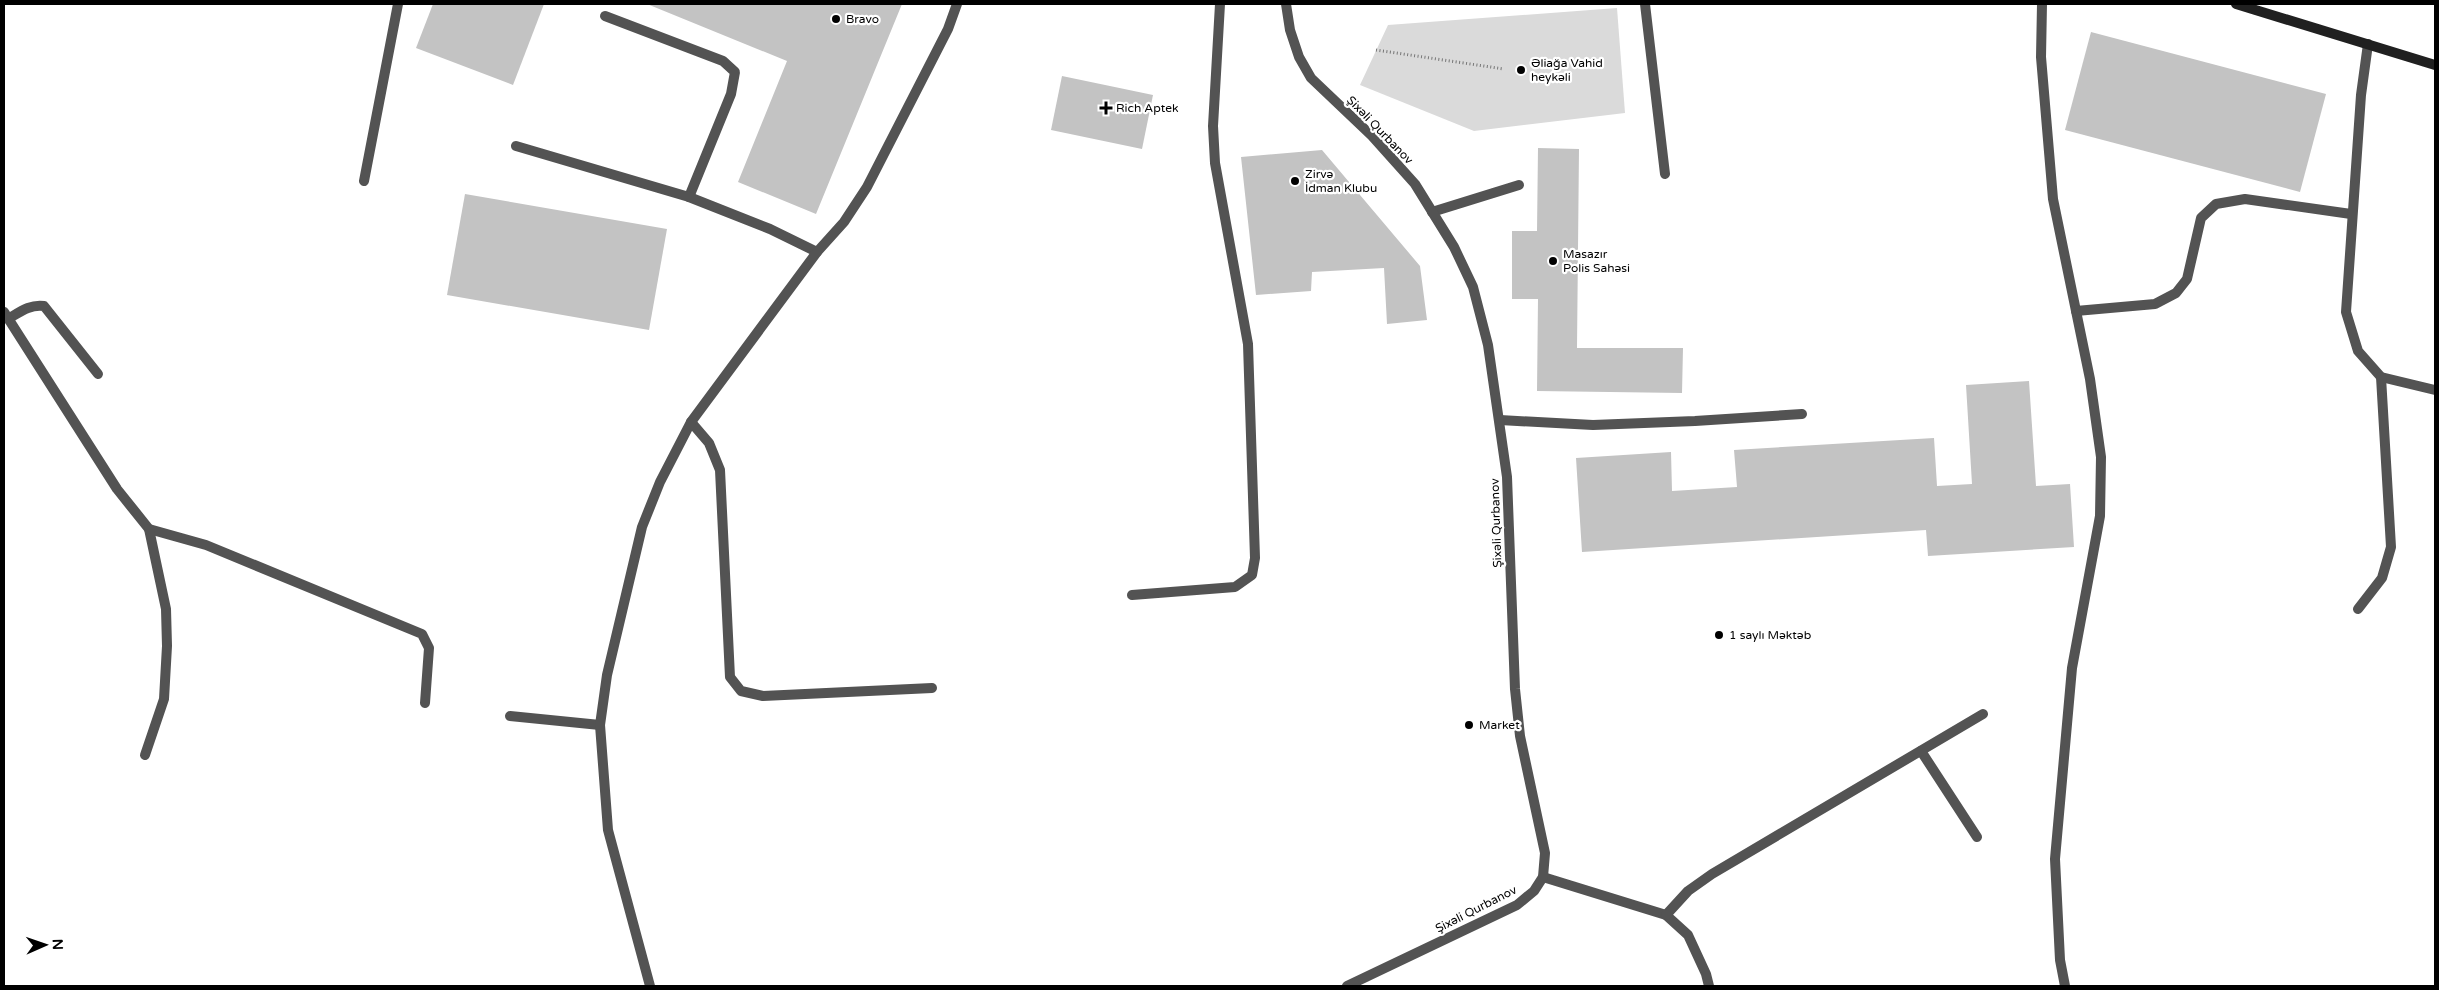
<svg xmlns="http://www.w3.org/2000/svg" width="2439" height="990" font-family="'Varela Round',sans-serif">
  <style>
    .green { fill: #dadada }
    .building { fill: #c3c3c3 }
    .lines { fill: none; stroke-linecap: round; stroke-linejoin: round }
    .path { stroke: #757575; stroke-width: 3; stroke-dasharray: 1 2.5; stroke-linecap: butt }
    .service { stroke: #535353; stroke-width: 10 }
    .minor { stroke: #535353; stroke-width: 10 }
    .tertiary { stroke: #535353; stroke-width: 10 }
    .secondary { stroke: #202020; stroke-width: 10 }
    .poi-dot { fill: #000; stroke: #fff; stroke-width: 2 }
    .labels { text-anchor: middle; stroke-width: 4.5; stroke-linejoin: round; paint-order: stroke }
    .poi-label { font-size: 12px; fill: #000; stroke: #fff; text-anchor: start }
    .street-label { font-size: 12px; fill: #000; stroke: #fff }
  </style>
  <rect width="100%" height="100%" fill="#fff"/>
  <path class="green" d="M 1617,8 L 1625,113 L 1474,131 L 1360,85 L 1388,25 Z"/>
  <g class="building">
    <path d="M 433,4 L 544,4 L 513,85 L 416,48 Z"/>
    <path d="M 647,4 L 902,4 L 816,214 L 738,182 L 787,61 Z"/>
    <path d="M 2091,32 L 2326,94 L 2300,192 L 2065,130 Z"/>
    <path d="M 1062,76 L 1153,95 L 1142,149 L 1051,130 Z"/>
    <path d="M 1538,148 L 1579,149 L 1577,348 L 1683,348 L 1682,393 L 1537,391 L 1538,299 L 1512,299 L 1512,231 L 1537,231 Z"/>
    <path d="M 1322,150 L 1420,266 L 1427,320 L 1387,324 L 1384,268 L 1312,272 L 1311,291 L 1256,295 L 1241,157 Z"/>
    <path d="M 465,194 L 667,229 L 649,330 L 447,295 Z"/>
    <path d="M 2029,381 L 2036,486 L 2070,484 L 2074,547 L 1928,556 L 1926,530 L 1582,552 L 1576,458 L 1671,452 L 1672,491 L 1737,487 L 1734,450 L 1934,438 L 1937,486 L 1972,484 L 1966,385 Z"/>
  </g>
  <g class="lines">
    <path class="path" d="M 1376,50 L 1504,69"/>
    <g class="service">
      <path d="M 605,16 L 723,61 L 735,72 L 731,94 L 689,197"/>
      <path d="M 516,146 L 689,197 L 770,229 L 817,252"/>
      <path d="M 364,181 L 398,4"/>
      <path d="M 1432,212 L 1519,185"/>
      <path d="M 2076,311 L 2155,304 L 2176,293 L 2187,279 L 2201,218 L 2216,204 L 2245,199 L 2351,214"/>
      <path d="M 8,319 C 20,312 30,304 44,306 L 98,374"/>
      <path d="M 1500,420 L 1593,425 L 1695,421 L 1802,414"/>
    </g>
    <g class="minor">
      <path d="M 1645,4 L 1665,174"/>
      <path d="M 2042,4 L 2041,57 L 2053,199 L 2090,379 L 2101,457 L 2100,516 L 2072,668 L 2055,859 L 2060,960 L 2065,986"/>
      <path d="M 2368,44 L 2361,95 L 2346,312 L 2358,351 L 2381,377 L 2435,390"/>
      <path d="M 4,312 L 117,489 L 149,529 L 206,545 L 422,634 L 429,648 L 425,703"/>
      <path d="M 691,422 L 709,443 L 720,470 L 730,677 L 741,691 L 763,696 L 932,688"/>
      <path d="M 1132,595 L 1235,587 L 1252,575 L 1255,558 L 1248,344 L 1215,163 L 1213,126 L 1220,4"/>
      <path d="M 2358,609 L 2382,578 L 2391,547 L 2381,377"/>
      <path d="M 510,716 L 600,725"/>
      <path d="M 1921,751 L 1977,837"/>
      <path d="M 145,755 L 164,699 L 167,646 L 166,609 L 149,529"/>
      <path d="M 1543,877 L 1666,915 L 1688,935 L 1706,974 L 1709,986"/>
      <path d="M 1666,915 L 1688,891 L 1712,874 L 1983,714"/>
      <path d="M 650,986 L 608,830 L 600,725 L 607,675 L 642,527 L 660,482 L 691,422 L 817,252 L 844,222 L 867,187 L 948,29 L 957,4"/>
    </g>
    <path class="tertiary" d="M 1286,4 L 1290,30 L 1299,57 L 1311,78 L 1372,136 L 1415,184 L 1454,247 L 1473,287 L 1488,345 L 1507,477 L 1515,689 L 1520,736 L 1545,853 L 1543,877 L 1534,891 L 1517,905 L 1347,986"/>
    <path class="secondary" d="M 2236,4 L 2435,65"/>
  </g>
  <g class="poi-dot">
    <circle cx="836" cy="19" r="5"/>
    <circle cx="1521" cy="70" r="5"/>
    <path d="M1103.5 100.5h5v5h5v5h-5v5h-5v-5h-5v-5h5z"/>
    <circle cx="1295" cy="181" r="5"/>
    <circle cx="1553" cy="261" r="5"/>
    <circle cx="1719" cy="635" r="5"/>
    <circle cx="1469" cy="725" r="5"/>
  </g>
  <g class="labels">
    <g class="poi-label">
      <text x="846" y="23">Bravo</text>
      <text x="1531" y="67">Əliağa Vahid<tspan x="1531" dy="14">heykəli</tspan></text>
      <text x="1116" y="112">Rich Aptek</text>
      <text x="1305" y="178">Zirvə<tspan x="1305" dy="14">İdman Klubu</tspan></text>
      <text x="1563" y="258">Masazır<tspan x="1563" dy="14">Polis Sahəsi</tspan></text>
      <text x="1729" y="639">1 saylı Məktəb</text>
      <text x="1479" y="729">Market</text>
    </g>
    <g class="street-label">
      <text transform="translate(1380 130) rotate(46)" y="4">Şixəli Qurbanov</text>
      <text transform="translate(1496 523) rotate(-92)" y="4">Şixəli Qurbanov</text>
      <text transform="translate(1476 909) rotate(-27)" y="4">Şixəli Qurbanov</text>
    </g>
  </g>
  <rect width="2439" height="990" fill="none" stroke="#000000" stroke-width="10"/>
  <g transform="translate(45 945) rotate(88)" stroke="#ffffff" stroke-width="4" paint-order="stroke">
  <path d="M0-4L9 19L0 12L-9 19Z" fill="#000000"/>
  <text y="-8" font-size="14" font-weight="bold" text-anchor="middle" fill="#000000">N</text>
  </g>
</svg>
